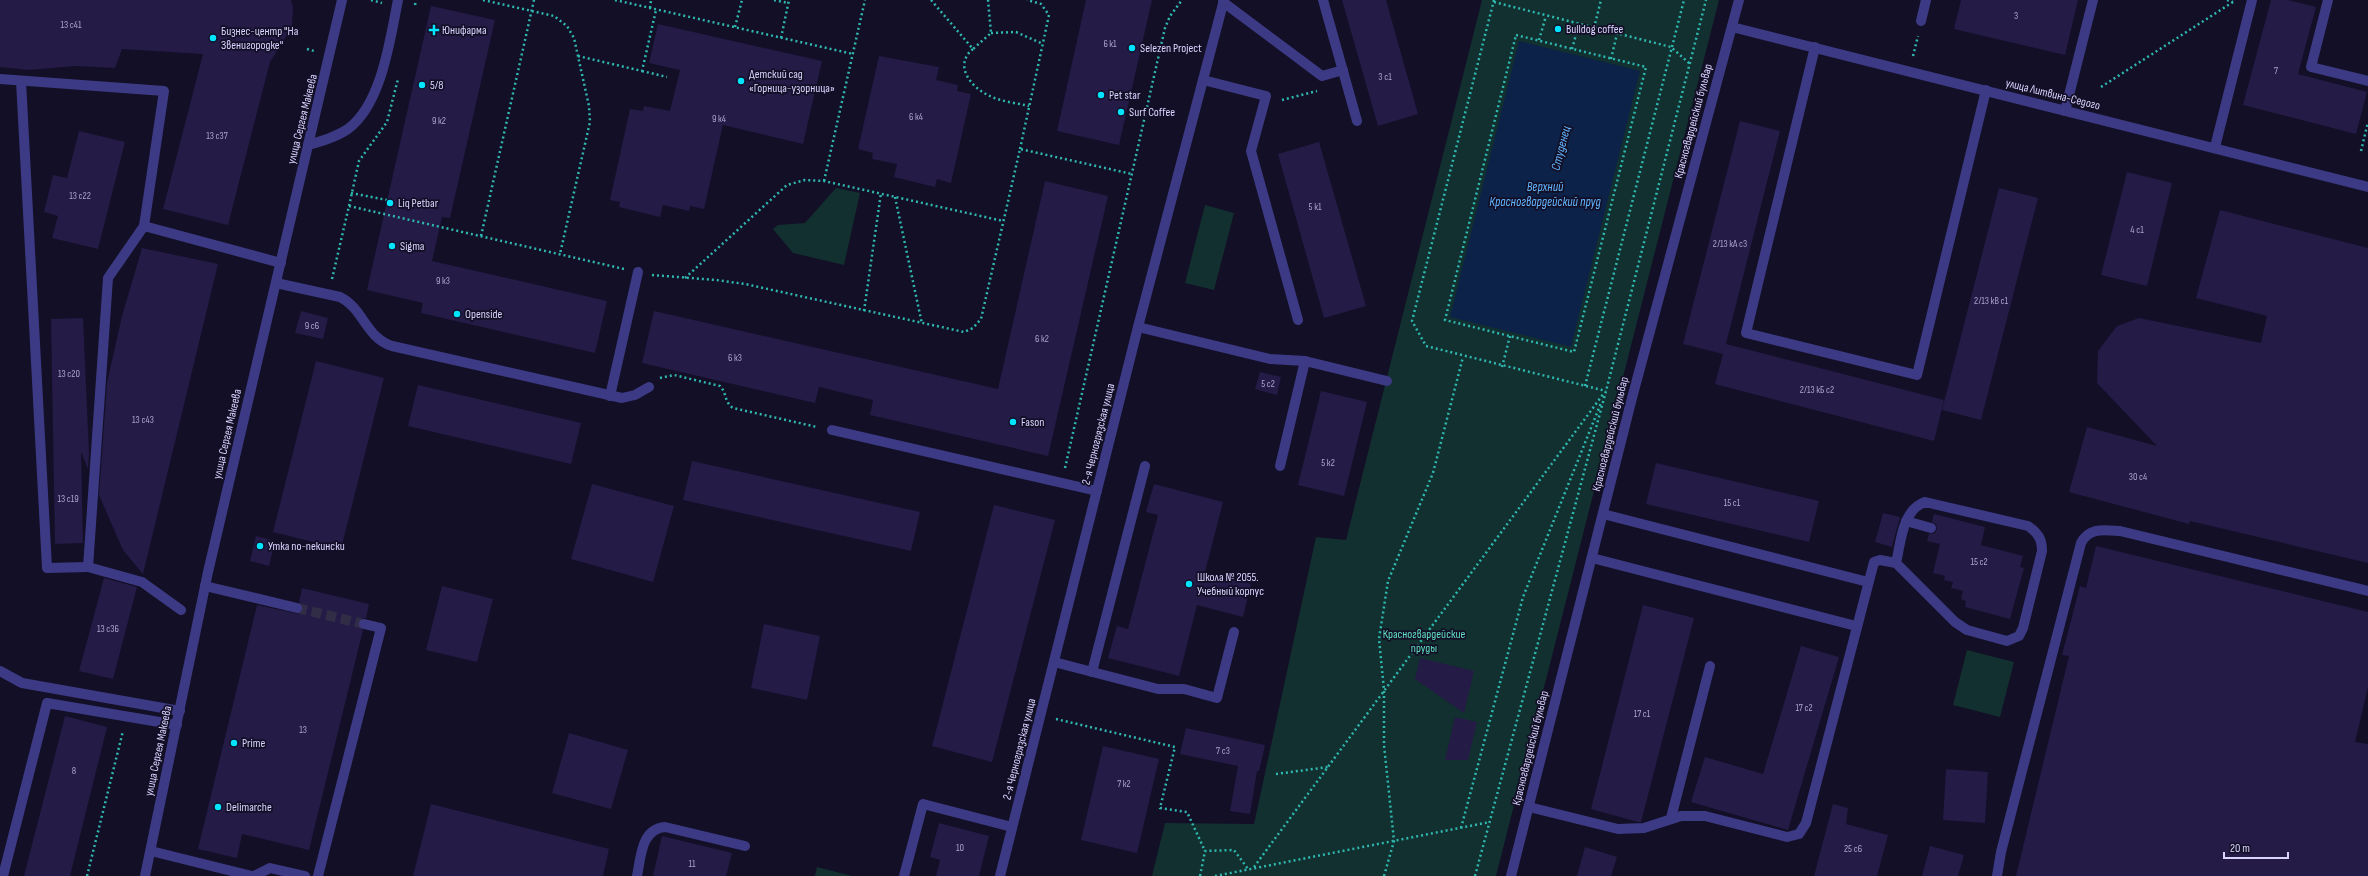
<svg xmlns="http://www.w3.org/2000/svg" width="2368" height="876" font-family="'Sofia Sans Condensed',sans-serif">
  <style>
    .green { fill: #12302f }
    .water { fill: #0c2248 }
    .building { fill: #241b47 }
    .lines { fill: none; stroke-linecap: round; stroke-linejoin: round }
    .minor-tunnel { stroke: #312d47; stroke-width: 10; stroke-dasharray: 10 5; stroke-linecap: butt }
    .path { stroke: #2fb8b0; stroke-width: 2.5; stroke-dasharray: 2 3; stroke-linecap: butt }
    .minor { stroke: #3d3a85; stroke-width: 10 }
    .poi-dot { fill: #00e5ff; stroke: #130f26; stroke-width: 1.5 }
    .labels { text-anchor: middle; stroke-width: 3.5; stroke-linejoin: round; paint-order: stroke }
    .number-label { font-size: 10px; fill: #aca6d1 }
    .poi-label { font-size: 12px; fill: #d9d4ff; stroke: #130f26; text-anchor: start }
    .street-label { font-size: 12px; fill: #d9d4ff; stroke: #130f26 }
    .park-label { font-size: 12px; fill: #5fe0c0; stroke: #130f26 }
    .water-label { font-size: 13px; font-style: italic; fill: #62b6ff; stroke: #130f26 }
  </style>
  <rect width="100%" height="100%" fill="#130f26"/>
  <g class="green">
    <path d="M 1482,0 L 1719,0 L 1496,876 L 1152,876 L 1165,823 L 1254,824 L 1316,537 L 1346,540 Z"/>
    <path d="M 836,188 L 860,193 L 844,265 L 793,253 L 773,229 L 778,225 L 805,223 Z"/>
    <path d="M 1205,205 L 1234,213 L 1214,290 L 1185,283 Z"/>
    <path d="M 1967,650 L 2014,662 L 2000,717 L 1953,705 Z"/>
    <path d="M 817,867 L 852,876 L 815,876 Z"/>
  </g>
  <path class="water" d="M 1519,41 L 1640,71 L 1571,347 L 1450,317 Z"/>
  <g class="building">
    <path d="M 0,0 L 291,0 L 293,7 L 292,27 L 270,62 L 228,225 L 163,209 L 203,54 L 122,49 L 115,68 L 76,66 L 28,70 L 0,67 Z"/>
    <path d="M 1086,0 L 1152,0 L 1119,145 L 1057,131 Z"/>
    <path d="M 1342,0 L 1386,0 L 1418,114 L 1378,126 Z"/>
    <path d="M 1961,0 L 2078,0 L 2065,55 L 1954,29 Z"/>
    <path d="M 2271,0 L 2288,0 L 2316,7 L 2298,74 L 2367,92 L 2356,134 L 2243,105 Z"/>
    <path d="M 431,6 L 495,20 L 450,218 L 442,217 L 432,261 L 607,301 L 595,353 L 421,313 L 423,303 L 367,290 Z"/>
    <path d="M 658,24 L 822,61 L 803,144 L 723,125 L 704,209 L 690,206 L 689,211 L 663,205 L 660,217 L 619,207 L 620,202 L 610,200 L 630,109 L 643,111 L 644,106 L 670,111 L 680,70 L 649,63 Z"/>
    <path d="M 879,56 L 939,67 L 936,80 L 958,85 L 957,91 L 971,94 L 951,183 L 937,179 L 935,187 L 894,177 L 897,164 L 872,159 L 873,153 L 858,149 Z"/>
    <path d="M 1740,121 L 1780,131 L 1726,344 L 1944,400 L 1934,441 L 1715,384 L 1723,354 L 1683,344 Z"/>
    <path d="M 79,131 L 125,142 L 98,249 L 52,238 L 58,216 L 44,212 L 53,175 L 67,178 Z"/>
    <path d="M 1319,142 L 1366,306 L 1324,318 L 1278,154 Z"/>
    <path d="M 2127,172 L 2172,183 L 2147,286 L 2101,275 Z"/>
    <path d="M 1045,181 L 1108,196 L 1048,456 L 870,415 L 873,400 L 819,387 L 815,403 L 642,363 L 654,311 L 998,389 Z"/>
    <path d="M 1999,188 L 2038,198 L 1981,420 L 1942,410 Z"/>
    <path d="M 2220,210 L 2368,248 L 2368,563 L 2190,521 L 2189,524 L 2069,492 L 2087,427 L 2157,446 L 2097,383 L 2098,351 L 2117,326 L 2139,318 L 2261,343 L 2267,316 L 2196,298 Z"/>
    <path d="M 142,248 L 218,264 L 143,574 L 123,550 L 99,495 L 107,383 L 122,316 Z"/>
    <path d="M 301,311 L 328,318 L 323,339 L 295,333 Z"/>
    <path d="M 83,318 L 89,453 L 88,469 L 81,452 L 83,543 L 55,544 L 51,319 Z"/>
    <path d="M 316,361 L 384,378 L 341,549 L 273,532 Z"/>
    <path d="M 1260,372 L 1281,377 L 1277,395 L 1255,389 Z"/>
    <path d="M 418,385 L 581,423 L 571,464 L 408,426 Z"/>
    <path d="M 1321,391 L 1367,402 L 1344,496 L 1298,485 Z"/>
    <path d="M 692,461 L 920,512 L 911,551 L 683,500 Z"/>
    <path d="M 1656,463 L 1819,501 L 1809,542 L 1646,504 Z"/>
    <path d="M 592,484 L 674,506 L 653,582 L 571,559 Z"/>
    <path d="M 1154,484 L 1223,502 L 1205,572 L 1251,584 L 1243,617 L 1197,605 L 1179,676 L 1108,658 L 1117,626 L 1128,629 L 1158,515 L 1146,512 Z"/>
    <path d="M 994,505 L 1055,520 L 992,762 L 932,746 Z"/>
    <path d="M 1883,513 L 1900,517 L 1892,547 L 1875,542 Z"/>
    <path d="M 1934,514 L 1985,527 L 1981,545 L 2023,556 L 2020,567 L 2024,568 L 2010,619 L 1965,607 L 1966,601 L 1961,599 L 1963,591 L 1951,588 L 1953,582 L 1944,580 L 1945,576 L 1933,573 L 1940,544 L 1927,541 L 1929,534 L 1935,533 L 1937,529 L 1936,524 L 1932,522 Z"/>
    <path d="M 256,536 L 275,541 L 269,566 L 250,561 Z"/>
    <path d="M 2096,546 L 2368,612 L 2368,687 L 2355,742 L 2368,744 L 2368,876 L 2016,876 L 2069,656 L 2062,655 L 2080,586 L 2086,588 Z"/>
    <path d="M 104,578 L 137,587 L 113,679 L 79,671 Z"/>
    <path d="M 442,586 L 493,599 L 477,662 L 426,650 Z"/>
    <path d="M 302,588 L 369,604 L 366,618 L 362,618 L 358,622 L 358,626 L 363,630 L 309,850 L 242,834 L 237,858 L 198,849 L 257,605 L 299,614 L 303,609 L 299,602 Z"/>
    <path d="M 1643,605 L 1694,618 L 1641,822 L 1638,822 L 1591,809 Z"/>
    <path d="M 764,624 L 820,636 L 807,700 L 751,688 Z"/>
    <path d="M 1801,646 L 1839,657 L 1788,830 L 1691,802 L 1705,757 L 1763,774 Z"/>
    <path d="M 1420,658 L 1474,671 L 1464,713 L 1415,679 Z"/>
    <path d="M 65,716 L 107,727 L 70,876 L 24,876 Z"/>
    <path d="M 1455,717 L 1477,722 L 1468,760 L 1445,760 Z"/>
    <path d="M 1186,728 L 1265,745 L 1259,771 L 1257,771 L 1250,814 L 1230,811 L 1238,766 L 1180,754 Z"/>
    <path d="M 569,733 L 628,750 L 611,809 L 552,793 Z"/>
    <path d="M 1103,746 L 1159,759 L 1137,853 L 1081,840 Z"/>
    <path d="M 1946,769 L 1988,772 L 1985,823 L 1943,820 Z"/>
    <path d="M 431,804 L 609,849 L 603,876 L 413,876 Z"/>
    <path d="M 1833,804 L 1848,808 L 1846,824 L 1888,835 L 1877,876 L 1814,876 Z"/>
    <path d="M 939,823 L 989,836 L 979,876 L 936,876 L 940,860 L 930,857 Z"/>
    <path d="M 662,836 L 732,853 L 726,876 L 653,876 Z"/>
    <path d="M 1930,846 L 1964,855 L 1958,876 L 1922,876 Z"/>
    <path d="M 1585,847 L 1617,857 L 1611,876 L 1577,876 Z"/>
  </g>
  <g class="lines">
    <path class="minor-tunnel" d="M 297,608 L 364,624"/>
    <g class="path">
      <path d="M 371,0 L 382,3"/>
      <path d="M 483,0 L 554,16 L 567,26 L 574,38 L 589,106 L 590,122 L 560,254"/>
      <path d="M 615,0 L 853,54"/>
      <path d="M 774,0 L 788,3"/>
      <path d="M 931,0 L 973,49 L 991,33 L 988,0"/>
      <path d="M 1494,0 L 1412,321 L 1426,346 L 1606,391"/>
      <path d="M 2227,0 L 2233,2"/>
      <path d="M 1494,2 L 1671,47 L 1690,64"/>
      <path d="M 415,5 L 416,0"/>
      <path d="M 650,8 L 651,0"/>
      <path d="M 735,27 L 742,0"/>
      <path d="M 1594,28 L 1601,0"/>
      <path d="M 991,33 L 1016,32 L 1043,44"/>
      <path d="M 1516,35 L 1646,67 L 1574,352 L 1445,320 Z"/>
      <path d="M 781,38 L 789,0"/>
      <path d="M 1539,40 L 1546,16"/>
      <path d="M 307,49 L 314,51"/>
      <path d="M 973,49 C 953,65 971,88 990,96 C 1002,102 1017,103 1029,106"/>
      <path d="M 1572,49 L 1579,24"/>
      <path d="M 578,56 L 642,71 L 656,10"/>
      <path d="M 1913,56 L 1918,36"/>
      <path d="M 1611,59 L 1617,34"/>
      <path d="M 642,71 L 667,77"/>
      <path d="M 2101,87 L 2233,2 L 2236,2"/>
      <path d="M 1282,100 L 1317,91"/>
      <path d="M 1020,149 L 1049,15 L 1041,4 L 1027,0"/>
      <path d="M 2361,151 L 2368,122"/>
      <path d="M 824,181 L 865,0"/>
      <path d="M 351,193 L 387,200"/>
      <path d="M 895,197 L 922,324"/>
      <path d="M 349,206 L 359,161 L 387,122 L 398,79"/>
      <path d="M 481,236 L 534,0"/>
      <path d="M 652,275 L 716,280 L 745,284 L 964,332 L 973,328 L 981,319 L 1020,149 L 1132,174"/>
      <path d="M 685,278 L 787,185 L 805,180 L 824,181 L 1003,221"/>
      <path d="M 332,279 L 349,206 L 624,269"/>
      <path d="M 864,311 L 881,193"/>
      <path d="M 1502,367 L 1510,336"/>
      <path d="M 660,378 L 674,375 L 720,386 C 727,393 724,402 733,408 L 817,427"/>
      <path d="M 1585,386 L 1684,0"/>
      <path d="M 1065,468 L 1165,28 L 1170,16 L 1182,0"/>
      <path d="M 1056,719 L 1175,747 L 1160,808 L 1187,812 L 1205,851"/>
      <path d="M 1276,774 L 1328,767"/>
      <path d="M 1461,828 L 1523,597 L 1601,403"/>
      <path d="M 1254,867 L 1604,393"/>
      <path d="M 87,876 L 123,731"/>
      <path d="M 1200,876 L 1205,851 L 1234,850 L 1248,869"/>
      <path d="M 1215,876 L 1490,822"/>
      <path d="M 1384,876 L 1394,841 L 1384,745 L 1384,690 L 1379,639 L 1388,581 L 1433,473 L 1463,357"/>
      <path d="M 1475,876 L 1606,391 L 1706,0"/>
    </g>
    <g class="minor">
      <path d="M 1323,0 L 1357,121"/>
      <path d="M 2328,0 L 2311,67 L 2368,81"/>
      <path d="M 1223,2 L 1322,76 L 1343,70"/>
      <path d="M 1921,21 L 1926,0"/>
      <path d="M 1732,27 L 2368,187"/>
      <path d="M 1815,47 L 1746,333 L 1917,375 L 1986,90"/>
      <path d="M 0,79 L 164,91 L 144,226 L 281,263"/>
      <path d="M 1203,80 L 1266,96 L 1251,151 L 1298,320"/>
      <path d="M 21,81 L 47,568 L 88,567"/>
      <path d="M 2065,111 L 2093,0"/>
      <path d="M 308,145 C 322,141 336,137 348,129 C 382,104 390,39 398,0"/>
      <path d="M 2215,147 L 2252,0"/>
      <path d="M 144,226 L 108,278 L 88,567 L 142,582 L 181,610"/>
      <path d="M 276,283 L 340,297 C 363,308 366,338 392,346 L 622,398 L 635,395 L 649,387"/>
      <path d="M 1138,327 L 1270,359 L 1305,361 L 1387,381"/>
      <path d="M 610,396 L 638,272"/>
      <path d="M 832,430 L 1097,491"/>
      <path d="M 1280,466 L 1305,361"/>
      <path d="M 1603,514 L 1868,582"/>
      <path d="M 1906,521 L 1931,528"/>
      <path d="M 1592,558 L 1856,626"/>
      <path d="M 205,586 L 297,608"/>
      <path d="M 1054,662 L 1158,689 L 1184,689 L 1217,698 L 1234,632"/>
      <path d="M 0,671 L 22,683 L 180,711"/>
      <path d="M 1092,672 L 1145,466"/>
      <path d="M 1529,807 L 1618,829 L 1644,828 L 1681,816 L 1705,816 L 1787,837 L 1799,834 L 1806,823 L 1874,562 L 1880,560 L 1896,563 L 1955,622 L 1967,630 L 2007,641 L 2019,636 L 2023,628 L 2042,551 C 2042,539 2038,533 2028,526 L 1925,502 C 1902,510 1901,542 1896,563"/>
      <path d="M 1671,818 L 1710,666"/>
      <path d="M 151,851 L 252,876"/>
      <path d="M 3,876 L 47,703 L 177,725"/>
      <path d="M 145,876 L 208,572 L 342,0"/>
      <path d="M 254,876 L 270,868 L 305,876"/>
      <path d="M 318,876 L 381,628 L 364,624"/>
      <path d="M 637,876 C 641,857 641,829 665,827 L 745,846"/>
      <path d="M 904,876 L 923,804 L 1012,827"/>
      <path d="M 1000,876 L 1138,327 L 1224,0"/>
      <path d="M 1511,876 L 1632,398 L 1739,0"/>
      <path d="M 1997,876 L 2001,852 L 2081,543 C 2089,527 2104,530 2120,531 L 2368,591"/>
    </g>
  </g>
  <g class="poi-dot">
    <circle cx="1558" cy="29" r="4"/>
    <path d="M432 24h4v4h4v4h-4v4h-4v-4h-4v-4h4z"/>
    <circle cx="213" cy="38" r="4"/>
    <circle cx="1132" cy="48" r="4"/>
    <circle cx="741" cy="81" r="4"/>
    <circle cx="422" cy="85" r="4"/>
    <circle cx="1101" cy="95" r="4"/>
    <circle cx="1121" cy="112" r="4"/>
    <circle cx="390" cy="203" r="4"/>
    <circle cx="392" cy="246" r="4"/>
    <circle cx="457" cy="314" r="4"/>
    <circle cx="1013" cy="422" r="4"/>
    <circle cx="260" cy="546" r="4"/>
    <circle cx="1189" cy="584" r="4"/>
    <circle cx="234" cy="743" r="4"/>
    <circle cx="218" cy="807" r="4"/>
  </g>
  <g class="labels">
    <g class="number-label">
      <text x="2016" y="19">3</text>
      <text x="71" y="28">13 с41</text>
      <text x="1110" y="47">6 к1</text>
      <text x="2276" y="74">7</text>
      <text x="1385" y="80">3 с1</text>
      <text x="916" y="120">6 к4</text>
      <text x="719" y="122">9 к4</text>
      <text x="439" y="124">9 к2</text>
      <text x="217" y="139">13 с37</text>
      <text x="80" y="199">13 с22</text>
      <text x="1315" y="210">5 к1</text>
      <text x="2137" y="233">4 с1</text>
      <text x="1730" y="247">2/13 кА с3</text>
      <text x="443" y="284">9 к3</text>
      <text x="1991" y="304">2/13 кВ с1</text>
      <text x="312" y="329">9 с6</text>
      <text x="1042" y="342">6 к2</text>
      <text x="735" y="361">6 к3</text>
      <text x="69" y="377">13 с20</text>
      <text x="1268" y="387">5 с2</text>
      <text x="1817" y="393">2/13 кБ с2</text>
      <text x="143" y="423">13 с43</text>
      <text x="1328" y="466">5 к2</text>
      <text x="2138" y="480">30 с4</text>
      <text x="68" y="502">13 с19</text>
      <text x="1732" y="506">15 с1</text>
      <text x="1979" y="565">15 с2</text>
      <text x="108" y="632">13 с36</text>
      <text x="1804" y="711">17 с2</text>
      <text x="1642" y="717">17 с1</text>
      <text x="303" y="733">13</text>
      <text x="1223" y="754">7 с3</text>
      <text x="74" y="774">8</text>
      <text x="1124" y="787">7 к2</text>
      <text x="960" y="851">10</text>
      <text x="1853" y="852">25 с6</text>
      <text x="692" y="867">11</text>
    </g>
    <g class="poi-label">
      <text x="1566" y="33">Bulldog coffee</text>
      <text x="442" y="34">Юнифарма</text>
      <text x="221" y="35">Бизнес-центр "На<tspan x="221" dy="14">Звенигородке"</tspan></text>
      <text x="1140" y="52">Selezen Project</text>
      <text x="749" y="78">Детский сад<tspan x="749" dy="14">«Горница-узорница»</tspan></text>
      <text x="430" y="89">5/8</text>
      <text x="1109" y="99">Pet star</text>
      <text x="1129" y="116">Surf Coffee</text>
      <text x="398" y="207">Liq Petbar</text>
      <text x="400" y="250">Sigma</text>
      <text x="465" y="318">Openside</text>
      <text x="1021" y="426">Fason</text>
      <text x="268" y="550">Утка по-пекински</text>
      <text x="1197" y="581">Школа № 2055.<tspan x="1197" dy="14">Учебный корпус</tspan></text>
      <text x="242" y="747">Prime</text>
      <text x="226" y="811">Delimarche</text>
    </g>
    <g class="street-label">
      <text transform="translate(2053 94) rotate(14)" y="4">улица Литвина-Седого</text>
      <text transform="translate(302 119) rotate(-76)" y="4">улица Сергея Макеева</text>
      <text transform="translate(1693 121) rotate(-75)" y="4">Красногвардейский бульвар</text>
      <text transform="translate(227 434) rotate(-77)" y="4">улица Сергея Макеева</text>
      <text transform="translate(1098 434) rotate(-76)" y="4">2-я Черногрязская улица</text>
      <text transform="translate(1610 434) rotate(-76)" y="4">Красногвардейский бульвар</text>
      <text transform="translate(1530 748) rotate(-76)" y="4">Красногвардейский бульвар</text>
      <text transform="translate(1019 749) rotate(-76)" y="4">2-я Черногрязская улица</text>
      <text transform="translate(158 751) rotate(-78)" y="4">улица Сергея Макеева</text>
    </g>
    <g class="park-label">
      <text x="1424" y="638">Красногвардейские<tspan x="1424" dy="14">пруды</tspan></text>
    </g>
    <g class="water-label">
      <text transform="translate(1560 148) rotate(-76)" y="5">Студенец</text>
      <text x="1545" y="191">Верхний<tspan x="1545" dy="15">Красногвардейский пруд</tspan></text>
    </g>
  </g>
  <path d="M2224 852v6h64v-6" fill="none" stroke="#d9d4ff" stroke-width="2"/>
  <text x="2230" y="852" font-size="12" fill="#d9d4ff" stroke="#130f26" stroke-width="3" paint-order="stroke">20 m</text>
</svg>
